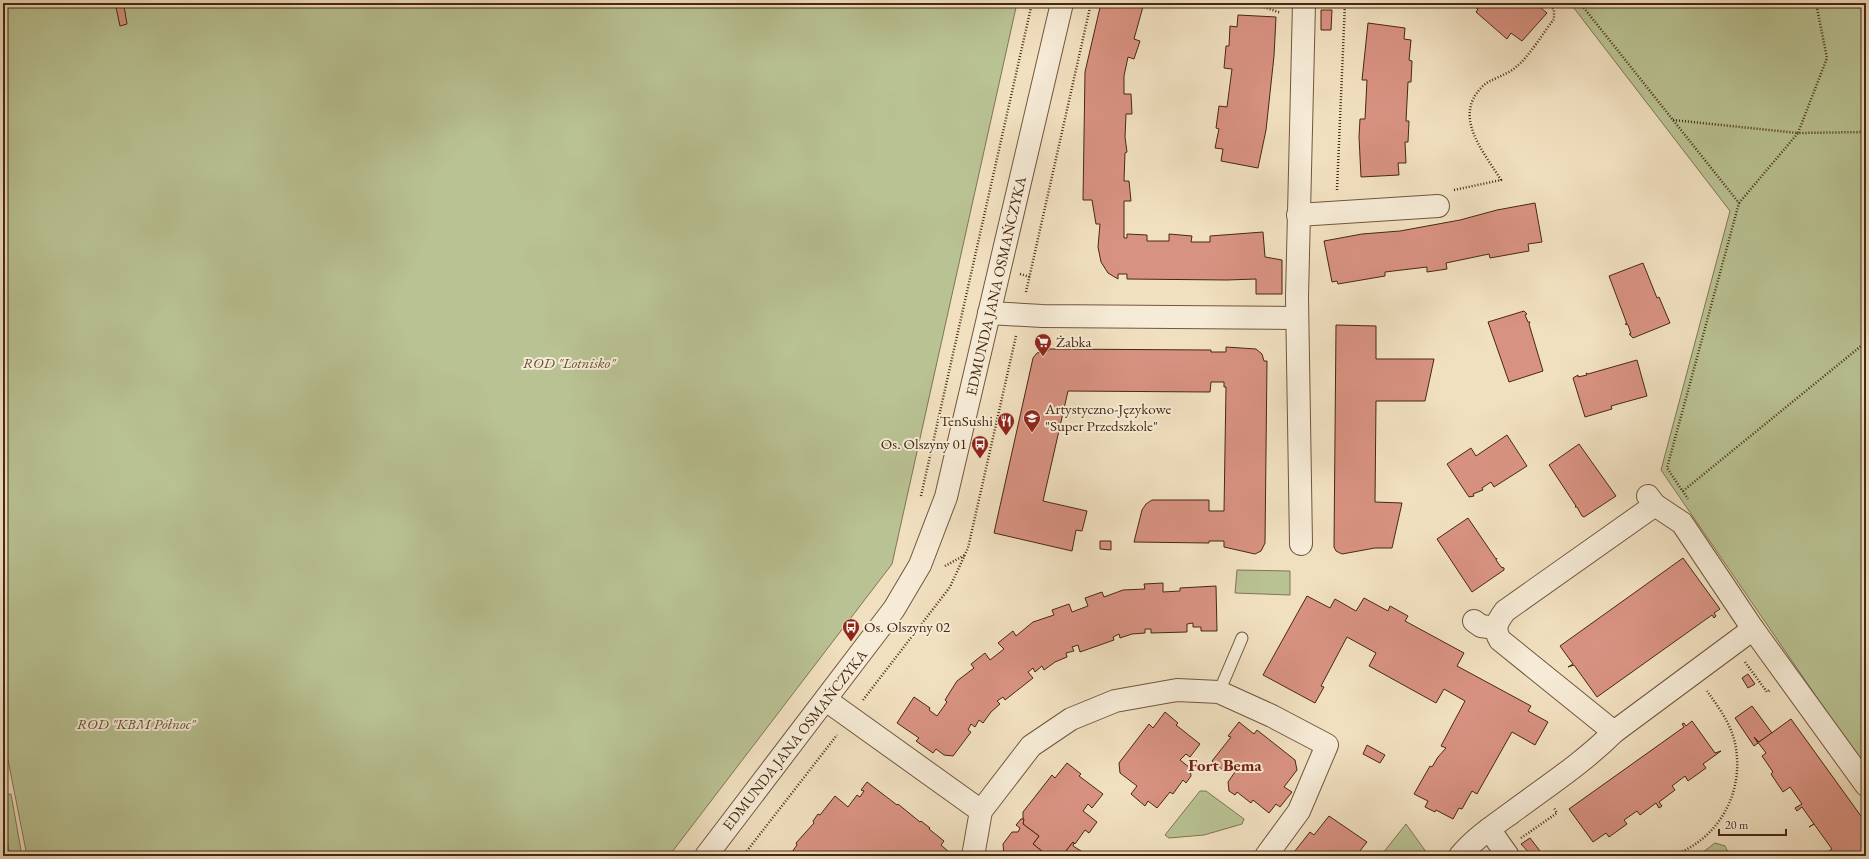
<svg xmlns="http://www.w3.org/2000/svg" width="1869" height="859" font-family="'EB Garamond',serif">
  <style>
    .green { fill: #b9c293; stroke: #807552 }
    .building { fill: #d89281; stroke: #472812 }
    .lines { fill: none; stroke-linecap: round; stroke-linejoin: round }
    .service-casing { stroke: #72563e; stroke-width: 13 }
    .minor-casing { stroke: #72563e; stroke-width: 24 }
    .path { stroke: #472812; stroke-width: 2.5; stroke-dasharray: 1 2; stroke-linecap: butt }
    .service { stroke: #f6ebd6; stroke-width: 11 }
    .minor { stroke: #f6ebd6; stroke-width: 22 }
    .labels { text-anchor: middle; stroke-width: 4; stroke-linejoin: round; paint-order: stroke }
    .street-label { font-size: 15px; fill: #472812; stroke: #f6ebd6 }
    .poi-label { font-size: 15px; fill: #472812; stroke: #f6ebd6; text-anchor: start }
    .park-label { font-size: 15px; font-style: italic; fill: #644e32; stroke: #f6ebd6 }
    .quarter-label { font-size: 17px; font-weight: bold; fill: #7a1f14; stroke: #f6ebd6 }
  </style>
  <rect width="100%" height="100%" fill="#f1e0c0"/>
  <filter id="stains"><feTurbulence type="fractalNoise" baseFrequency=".005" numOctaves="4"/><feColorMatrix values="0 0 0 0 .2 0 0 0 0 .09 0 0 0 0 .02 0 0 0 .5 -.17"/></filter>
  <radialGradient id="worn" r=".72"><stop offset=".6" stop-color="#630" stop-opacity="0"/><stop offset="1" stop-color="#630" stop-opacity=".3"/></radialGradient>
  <g class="green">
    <path d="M 3,3 L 1017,3 L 892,564 L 669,856 L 27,856 L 8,760 L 3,760 Z"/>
    <path d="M 1570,3 L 1866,3 L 1866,769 L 1661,470 L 1730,211 Z"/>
    <path d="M 1237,570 L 1290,571 L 1290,595 L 1235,593 Z"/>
    <path d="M 1200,791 L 1206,791 L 1244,819 L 1242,824 L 1204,835 L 1169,838 L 1165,835 Z"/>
    <path d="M 11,794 L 22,856 L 10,856 L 3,822 L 3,795 Z"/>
    <path d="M 1406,824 L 1429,856 L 1386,856 L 1383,853 Z"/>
    <path d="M 1715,843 L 1725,846 L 1730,856 L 1692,856 L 1703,852 Z"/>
  </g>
  <g class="building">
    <path d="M 1101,3 L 1144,3 L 1134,39 L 1140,41 L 1134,59 L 1128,57 L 1124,76 L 1124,94 L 1131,94 L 1132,114 L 1126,114 L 1125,137 L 1127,152 L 1125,153 L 1124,181 L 1129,181 L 1131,201 L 1124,201 L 1124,238 L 1127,238 L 1127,234 L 1147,235 L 1147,241 L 1169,241 L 1169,234 L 1192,236 L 1191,242 L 1210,242 L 1210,236 L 1263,232 L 1265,257 L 1282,260 L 1282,294 L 1256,294 L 1256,279 L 1227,280 L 1127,279 L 1127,274 L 1118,274 L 1118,279 L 1108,273 L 1101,262 L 1098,247 L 1100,224 L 1096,224 L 1092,200 L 1083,200 L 1085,72 Z"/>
    <path d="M 1469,3 L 1535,3 L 1547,13 L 1522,41 L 1511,33 L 1507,39 L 1476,12 L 1478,9 Z"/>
    <path d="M 124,6 L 127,24 L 120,26 L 116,7 Z"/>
    <path d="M 1321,10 L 1332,10 L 1331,30 L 1321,30 Z"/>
    <path d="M 1238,15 L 1276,17 L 1274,56 L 1266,130 L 1258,168 L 1221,161 L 1223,149 L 1215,148 L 1219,129 L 1216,128 L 1219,106 L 1227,107 L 1232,69 L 1224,68 L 1226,46 L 1229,46 L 1230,26 L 1237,27 Z"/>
    <path d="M 1368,23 L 1405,28 L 1404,39 L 1411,40 L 1409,60 L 1412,61 L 1411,82 L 1408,82 L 1406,121 L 1409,121 L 1408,142 L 1405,142 L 1406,163 L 1398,163 L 1399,175 L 1361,177 L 1359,137 L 1360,119 L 1365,119 L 1367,80 L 1362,80 Z"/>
    <path d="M 1535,203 L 1542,242 L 1528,244 L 1529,251 L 1490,258 L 1489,254 L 1446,263 L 1447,269 L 1427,272 L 1427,267 L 1385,272 L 1385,276 L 1338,284 L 1337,281 L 1332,282 L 1324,241 L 1362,234 L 1400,231 L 1460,220 L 1497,210 Z"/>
    <path d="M 1643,263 L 1657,298 L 1659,297 L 1670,323 L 1633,338 L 1629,334 L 1631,334 L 1628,325 L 1625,324 L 1627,324 L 1609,276 Z"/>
    <path d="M 1524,311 L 1527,314 L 1525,315 L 1528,322 L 1530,322 L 1529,324 L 1543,371 L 1509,382 L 1488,322 Z"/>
    <path d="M 1336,325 L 1376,326 L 1376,359 L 1434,359 L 1425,401 L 1376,401 L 1375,502 L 1402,503 L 1392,548 L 1375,548 L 1342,554 L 1336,551 L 1334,547 Z"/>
    <path d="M 1226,347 L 1256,349 L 1262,354 L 1264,361 L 1267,361 L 1265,543 L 1261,551 L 1255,554 L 1224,547 L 1224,541 L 1209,541 L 1209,543 L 1134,542 L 1142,510 L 1146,504 L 1152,500 L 1209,500 L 1209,511 L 1224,511 L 1226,387 L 1224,387 L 1224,382 L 1211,382 L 1210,392 L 1068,391 L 1043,501 L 1087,511 L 1082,531 L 1076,530 L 1072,551 L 994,533 L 1033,358 L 1037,353 L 1048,351 L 1048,349 L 1211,350 L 1211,352 L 1226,352 Z"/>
    <path d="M 1637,360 L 1647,396 L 1611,406 L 1612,409 L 1585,417 L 1573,378 L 1578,375 L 1578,377 L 1587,375 L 1586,373 L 1588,374 Z"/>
    <path d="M 1507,435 L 1527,466 L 1494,487 L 1491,482 L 1482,488 L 1483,490 L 1473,494 L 1474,496 L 1469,497 L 1447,464 L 1471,448 L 1476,456 Z"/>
    <path d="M 1579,444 L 1616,496 L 1584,517 L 1582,516 L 1577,507 L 1575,507 L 1576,506 L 1549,465 Z"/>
    <path d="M 1468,518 L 1496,559 L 1497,558 L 1496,560 L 1501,567 L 1504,568 L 1504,570 L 1472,592 L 1437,539 Z"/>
    <path d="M 1100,541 L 1111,541 L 1111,550 L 1100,549 Z"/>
    <path d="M 1683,558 L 1720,609 L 1714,613 L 1716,616 L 1714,618 L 1712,615 L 1597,697 L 1574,665 L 1568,667 L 1573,664 L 1560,646 Z"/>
    <path d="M 1163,583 L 1163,592 L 1180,591 L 1180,588 L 1216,586 L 1217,631 L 1201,631 L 1201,627 L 1193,627 L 1193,623 L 1187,624 L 1187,632 L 1151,633 L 1151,629 L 1145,629 L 1145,633 L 1132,634 L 1120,638 L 1119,634 L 1113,637 L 1114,640 L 1080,652 L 1078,645 L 1072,647 L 1074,651 L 1066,653 L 1067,657 L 1055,662 L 1044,670 L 1042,666 L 1035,672 L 1033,668 L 1028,672 L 1033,678 L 1005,700 L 1003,697 L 997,701 L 1000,704 L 991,712 L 983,723 L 979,720 L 975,727 L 971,724 L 968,730 L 971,732 L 953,756 L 944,755 L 936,749 L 933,753 L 916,741 L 919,738 L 897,723 L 914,697 L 930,708 L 929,710 L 937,716 L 947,702 L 945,700 L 957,681 L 974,668 L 971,664 L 985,653 L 990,660 L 1004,649 L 998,643 L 1013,631 L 1016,636 L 1033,622 L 1054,615 L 1052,610 L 1069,604 L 1072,612 L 1088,606 L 1085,598 L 1102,592 L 1104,597 L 1123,590 L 1145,589 L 1144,584 Z"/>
    <path d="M 1307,596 L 1330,608 L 1335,599 L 1356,611 L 1364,598 L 1388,611 L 1390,606 L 1408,616 L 1405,621 L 1464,653 L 1457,666 L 1531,706 L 1528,711 L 1548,722 L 1535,745 L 1512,732 L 1477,794 L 1472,791 L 1462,809 L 1459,808 L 1453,819 L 1436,810 L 1435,812 L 1425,807 L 1428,801 L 1414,794 L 1430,766 L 1432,767 L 1438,757 L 1446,748 L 1441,746 L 1465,701 L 1444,689 L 1436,703 L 1369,666 L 1376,653 L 1347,637 L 1321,686 L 1324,687 L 1315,703 L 1263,675 Z"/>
    <path d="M 1748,674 L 1755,684 L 1748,688 L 1742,678 Z"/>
    <path d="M 1752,706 L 1772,733 L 1759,742 L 1754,737 L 1758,743 L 1754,746 L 1735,718 Z"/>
    <path d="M 1165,712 L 1178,723 L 1176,725 L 1200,744 L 1190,757 L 1186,754 L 1180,760 L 1190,768 L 1191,776 L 1186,783 L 1183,780 L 1173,794 L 1170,792 L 1157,808 L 1148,801 L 1145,806 L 1131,794 L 1137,786 L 1120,773 L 1119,763 L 1149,724 L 1153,728 Z"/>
    <path d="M 1791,719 L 1866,823 L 1866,856 L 1822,856 L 1832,849 L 1814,824 L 1809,827 L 1814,824 L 1802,807 L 1797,811 L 1795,808 L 1802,804 L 1790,787 L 1783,792 L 1771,774 L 1773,772 L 1762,756 L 1766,753 L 1754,737 L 1759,742 Z"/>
    <path d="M 1692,721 L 1715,753 L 1721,751 L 1703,764 L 1706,768 L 1688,781 L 1685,776 L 1672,786 L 1675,790 L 1659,802 L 1662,806 L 1659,808 L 1656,803 L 1640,815 L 1637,811 L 1624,820 L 1627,824 L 1609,837 L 1606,833 L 1593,842 L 1569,809 L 1684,727 L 1682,724 L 1684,723 L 1686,726 Z"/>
    <path d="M 1239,722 L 1254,734 L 1257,730 L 1295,760 L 1297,770 L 1284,787 L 1292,792 L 1280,807 L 1276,804 L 1269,813 L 1253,800 L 1251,803 L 1237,792 L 1235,795 L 1229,791 L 1228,782 L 1235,772 L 1229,768 L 1225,772 L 1212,761 L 1231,737 L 1228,736 Z"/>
    <path d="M 1367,745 L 1385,755 L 1380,763 L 1363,754 Z"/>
    <path d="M 1067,763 L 1081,774 L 1079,776 L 1103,794 L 1092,808 L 1088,804 L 1083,811 L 1097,822 L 1089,833 L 1085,830 L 1075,844 L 1073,842 L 1062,856 L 1056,856 L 1051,852 L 1048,856 L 1033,844 L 1039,836 L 1023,824 L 1023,812 L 1052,775 L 1055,778 Z"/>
    <path d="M 867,782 L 897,805 L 898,804 L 920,822 L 921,821 L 930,828 L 929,829 L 944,841 L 941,845 L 949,852 L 945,856 L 789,856 L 797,845 L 796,843 L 814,823 L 813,821 L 818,814 L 820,815 L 835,796 L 848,807 L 857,795 L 860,797 L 864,791 L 861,790 Z"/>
    <path d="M 1329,816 L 1367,842 L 1356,856 L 1291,856 L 1310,832 L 1314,835 Z"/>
    <path d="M 1021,819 L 1024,819 L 1023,824 L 1039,836 L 1033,844 L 1048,856 L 1051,852 L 1056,856 L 1004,856 L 1003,844 L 1012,832 L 1018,832 L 1020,828 L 1016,825 Z"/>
    <path d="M 1530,838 L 1540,851 L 1532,856 L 1521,844 Z"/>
    <path d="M 1073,842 L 1074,843 L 1073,846 L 1089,856 L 1062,856 Z"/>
  </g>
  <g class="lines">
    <g class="service-casing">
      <path id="service" d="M 1219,692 L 1242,638"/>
    </g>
    <g class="minor-casing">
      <g id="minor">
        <path d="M 1298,215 L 1438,206"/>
        <path d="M 989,313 L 1042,316 L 1297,318"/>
        <path d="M 1648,496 L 1655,505 L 1682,523 L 1753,629 L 1866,785"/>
        <path d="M 1301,544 L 1297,297 L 1304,3"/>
        <path d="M 1474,621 L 1481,626 L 1496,628"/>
        <path d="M 826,700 L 981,811"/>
        <path d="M 1614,732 L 1500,640 C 1493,628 1497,622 1505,611 L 1655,505"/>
        <path d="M 1489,829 L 1508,856"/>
        <path d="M 706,856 L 894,609 L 920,565 L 946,497 L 1062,3"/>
        <path d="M 973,856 L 981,811 L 1031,746 L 1071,719 L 1115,701 L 1177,690 L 1219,692 L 1272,716 L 1327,745 L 1299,811 L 1266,856"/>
        <path d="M 1460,856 C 1474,839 1493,826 1511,813 C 1546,787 1583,763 1614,732 L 1753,629"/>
      </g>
    </g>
    <g class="path">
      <path d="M 1580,3 L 1739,203 L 1667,468 L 1688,499"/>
      <path d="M 1264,7 L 1281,13"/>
      <path d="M 1673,120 L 1798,133 L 1827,58 L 1816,3"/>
      <path d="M 1337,190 L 1345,3"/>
      <path d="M 1454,190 L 1501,180 C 1484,152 1452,117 1482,87 C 1489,79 1506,76 1516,67 C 1529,57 1543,33 1554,19 L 1554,10 L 1548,3"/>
      <path d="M 1739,203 L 1798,133 L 1866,132"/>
      <path d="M 1020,274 L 1030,277"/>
      <path d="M 1026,292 L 1091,3"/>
      <path d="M 1683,491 L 1866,342"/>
      <path d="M 921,496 L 1032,3"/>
      <path d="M 945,566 L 965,555"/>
      <path d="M 1745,662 L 1767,692 L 1770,690"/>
      <path d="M 863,700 L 950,587 L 968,548 L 1016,336"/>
      <path d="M 1521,838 L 1557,813 L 1554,808"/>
      <path d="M 743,856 L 837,735"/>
      <path d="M 1671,856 C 1720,840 1747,789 1734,739 C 1729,721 1717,705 1707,691"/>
    </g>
    <use href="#service" class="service"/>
    <use href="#minor" class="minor"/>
  </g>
  <defs>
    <g id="supermarket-pin" transform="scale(0.9)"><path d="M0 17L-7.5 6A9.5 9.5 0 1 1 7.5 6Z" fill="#8f2418" stroke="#f6ebd6"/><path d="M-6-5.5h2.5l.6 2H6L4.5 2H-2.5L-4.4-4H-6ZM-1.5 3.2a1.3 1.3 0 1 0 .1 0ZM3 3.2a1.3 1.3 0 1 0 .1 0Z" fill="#fff"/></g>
    <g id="school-pin" transform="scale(0.9)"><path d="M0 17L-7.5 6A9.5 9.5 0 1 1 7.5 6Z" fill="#8f2418" stroke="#f6ebd6"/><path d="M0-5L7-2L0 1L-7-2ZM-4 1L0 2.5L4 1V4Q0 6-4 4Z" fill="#fff"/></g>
    <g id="restaurant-pin" transform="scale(0.9)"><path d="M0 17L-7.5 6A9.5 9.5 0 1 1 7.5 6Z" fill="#8f2418" stroke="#f6ebd6"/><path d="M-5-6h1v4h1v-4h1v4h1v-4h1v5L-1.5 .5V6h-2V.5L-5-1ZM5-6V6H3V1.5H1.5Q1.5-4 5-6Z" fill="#fff"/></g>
    <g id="bus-pin" transform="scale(0.9)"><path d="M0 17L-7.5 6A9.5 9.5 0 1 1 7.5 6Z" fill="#8f2418" stroke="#f6ebd6"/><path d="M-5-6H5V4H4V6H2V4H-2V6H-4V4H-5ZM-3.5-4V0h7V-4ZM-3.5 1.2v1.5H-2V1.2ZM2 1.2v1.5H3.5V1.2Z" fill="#fff"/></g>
  </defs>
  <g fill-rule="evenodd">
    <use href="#supermarket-pin" x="1043" y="342"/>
    <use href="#school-pin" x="1032" y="418"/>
    <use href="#restaurant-pin" x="1006" y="421"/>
    <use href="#bus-pin" x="980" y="444"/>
    <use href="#bus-pin" x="851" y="627"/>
  </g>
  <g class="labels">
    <g class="street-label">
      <text transform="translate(996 286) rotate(-77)" y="5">EDMUNDA JANA OSMAŃCZYKA</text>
      <text transform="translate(795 740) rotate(-52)" y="5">EDMUNDA JANA OSMAŃCZYKA</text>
    </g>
    <g class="poi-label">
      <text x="1056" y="347">Żabka</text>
      <text x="1045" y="414">Artystyczno-Językowe<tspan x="1045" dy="17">"Super Przedszkole"</tspan></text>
      <text x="993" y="426" text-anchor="end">TenSushi</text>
      <text x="967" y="449" text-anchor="end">Os. Olszyny 01</text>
      <text x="864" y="632">Os. Olszyny 02</text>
    </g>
    <g class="park-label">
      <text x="569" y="368">ROD "Lotnisko"</text>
      <text x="136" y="729">ROD "KBM Północ"</text>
    </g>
    <g class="quarter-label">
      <text x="1225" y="771">Fort Bema</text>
    </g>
  </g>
  <rect width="1869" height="859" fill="none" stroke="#f1e0c0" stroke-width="16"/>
  <rect x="4" y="4" width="1861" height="851" fill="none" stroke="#472812" stroke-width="2"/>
  <rect x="8" y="8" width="1853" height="843" fill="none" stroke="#472812"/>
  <path d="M1719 829v6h67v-6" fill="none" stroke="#472812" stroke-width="2"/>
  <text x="1725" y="829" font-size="12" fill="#472812" stroke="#f6ebd6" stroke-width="3" paint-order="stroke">20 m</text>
  <rect width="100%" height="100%" filter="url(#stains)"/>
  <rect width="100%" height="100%" fill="url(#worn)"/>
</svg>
